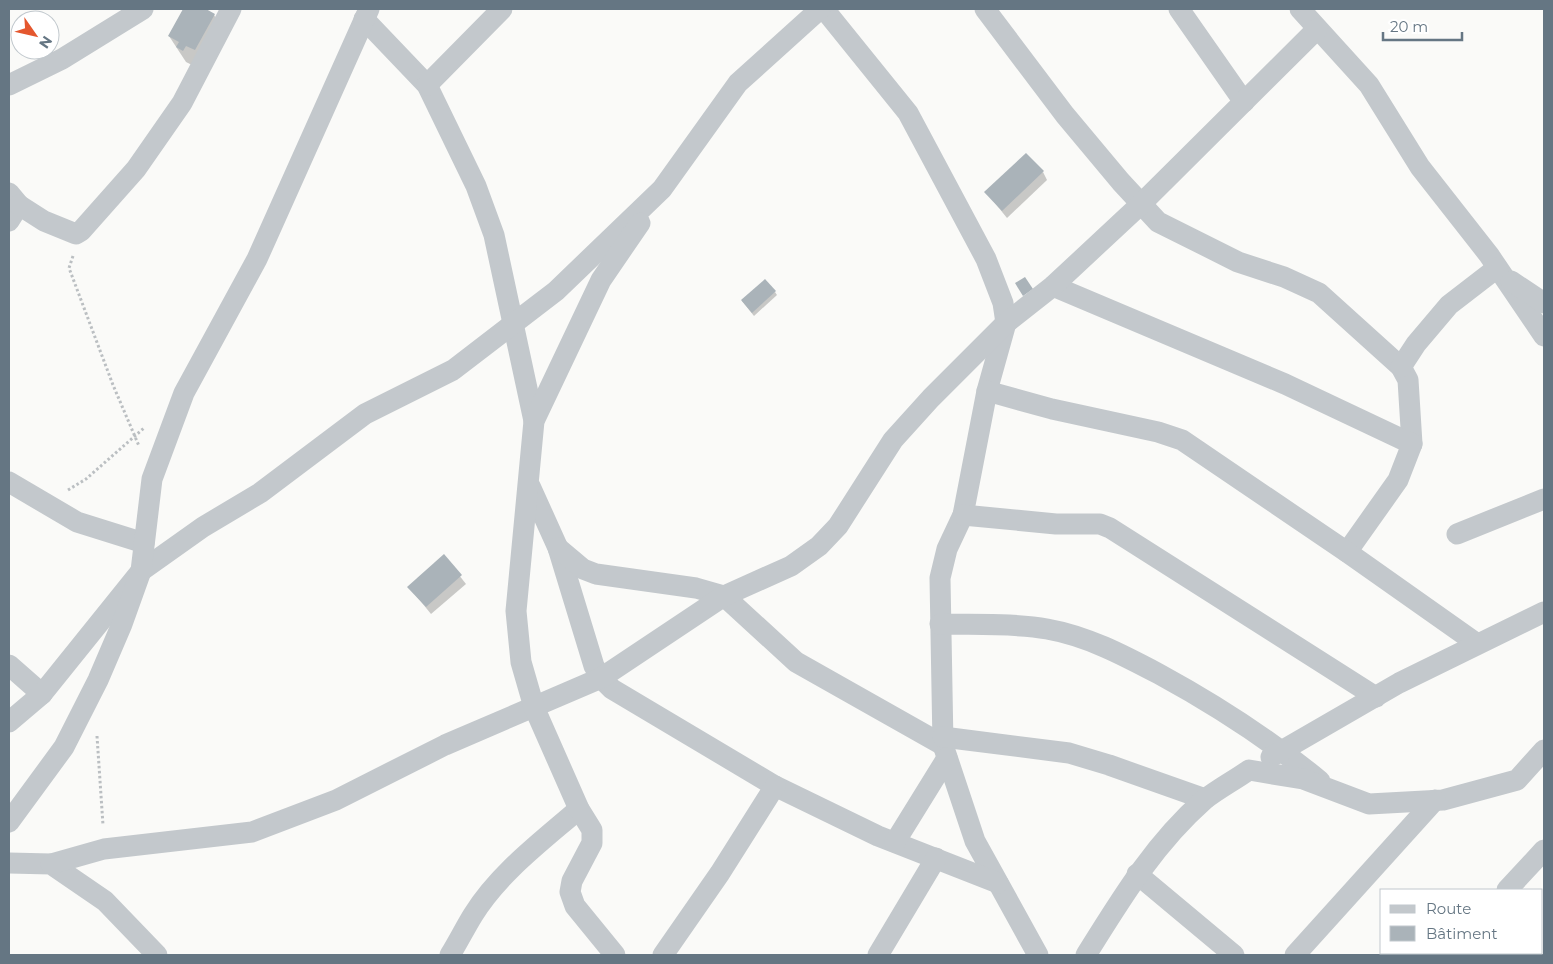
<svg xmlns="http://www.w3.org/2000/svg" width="1553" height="964" font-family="Montserrat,sans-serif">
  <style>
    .shadow { fill: #0003 }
    .building { fill: #aab3b9 }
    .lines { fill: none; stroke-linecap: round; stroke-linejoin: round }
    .path { stroke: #bbbfc2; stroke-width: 3; stroke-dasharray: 2.5 2.5; stroke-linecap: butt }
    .minor { stroke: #c3c8cc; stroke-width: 21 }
  </style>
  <rect width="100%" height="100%" fill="#fafaf8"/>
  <g class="shadow">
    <path d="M 184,9 L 203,9 L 214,15 L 223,30 L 192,65 L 186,62 L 169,36 Z"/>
    <path d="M 1043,172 L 1047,180 L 1007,218 L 986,192 Z"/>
    <path d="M 775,292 L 777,295 L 754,316 L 742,301 Z"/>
    <path d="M 444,556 L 466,584 L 431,614 L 409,587 Z"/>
  </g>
  <g class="building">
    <path d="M 183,9 L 206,9 L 215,14 L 195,50 L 186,46 L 183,51 L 176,47 L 179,42 L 168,36 Z"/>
    <path d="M 1026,153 L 1044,171 L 1002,211 L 984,192 Z"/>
    <path d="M 1025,277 L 1033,289 L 1023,296 L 1015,283 Z"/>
    <path d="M 765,279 L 776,291 L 752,313 L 741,300 Z"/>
    <path d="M 444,554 L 462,575 L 426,607 L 407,587 Z"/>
  </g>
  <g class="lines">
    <g class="path">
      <path d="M 73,256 L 69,268 L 113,385 L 139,446"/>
      <path d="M 68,490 L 86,479 L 144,428"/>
      <path d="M 97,736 L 103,825"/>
    </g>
    <g class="minor">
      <path d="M 824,9 L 908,113 L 986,259 L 1003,303 L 1006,323 L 987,391 L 963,515 L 947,549 L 940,578 L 943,745 L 975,841 L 1038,955"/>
      <path d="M 985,9 L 1065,115 L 1121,182 L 1158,222 L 1238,262 L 1284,277 L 1319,293 L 1401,367 L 1408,380 L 1412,444"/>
      <path d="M 1179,9 L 1244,102"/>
      <path d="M 1300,9 L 1369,85 L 1420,167 L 1489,255 L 1544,336"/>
      <path d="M 364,19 L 427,85 L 476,186 L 494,235 L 534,421"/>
      <path d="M 9,85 L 62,59 L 143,9"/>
      <path d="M 427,85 L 502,9"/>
      <path d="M 9,193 L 19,205 L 9,221"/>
      <path d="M 19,205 L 44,221 L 76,234 L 81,231 L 136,169 L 182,103 L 231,9"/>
      <path d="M 1511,281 L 1544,303"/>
      <path d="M 1053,286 L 1285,384 L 1412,444 L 1398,480 L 1347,552"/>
      <path d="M 1401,367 L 1416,344 L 1449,305 L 1497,268"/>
      <path d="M 987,391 L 1052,409 L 1158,432 L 1182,440 L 1347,552 L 1476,643"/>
      <path d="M 9,482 L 77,522 L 144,543"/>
      <path d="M 530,486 L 558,548 L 594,666 L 601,678 L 612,689 L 775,786 L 878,836 L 998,883"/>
      <path d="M 963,515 L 1056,524 L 1100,524 L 1110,528 L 1376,697"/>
      <path d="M 1457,534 L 1544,499"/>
      <path d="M 558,548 L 583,569 L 596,574 L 696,588 L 724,596 L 796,662 L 943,745"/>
      <path d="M 940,624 C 972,625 1016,623 1047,629 C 1087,636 1123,655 1159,674 C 1216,705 1270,740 1320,781"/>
      <path d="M 9,665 L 42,694"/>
      <path d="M 9,722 L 42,694 L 141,571 L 203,527 L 260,493 L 365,414 L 453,370 L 556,291 L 662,189 L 738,83 L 820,9"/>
      <path d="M 943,737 L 1069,753 L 1109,765 L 1205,799"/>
      <path d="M 1271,757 L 1399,683 L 1544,612"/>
      <path d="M 9,822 L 64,747 L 98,680 L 122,624 L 141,571 L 152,479 L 184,393 L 257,259 L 369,9"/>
      <path d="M 895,842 L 947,758"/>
      <path d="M 9,863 L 51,864 L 105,901 L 157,955"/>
      <path d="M 51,864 L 104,849 L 252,832 L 336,800 L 445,745 L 601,678 L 724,596 L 791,566 L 819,546 L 838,526 L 893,440 L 931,398 L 1006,323 L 1053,286 L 1141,204 L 1317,29"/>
      <path d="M 1137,874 L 1234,955"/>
      <path d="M 1507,890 L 1544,850"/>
      <path d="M 450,955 C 458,942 465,928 473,915 C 499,873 542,841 579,809"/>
      <path d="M 615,955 L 575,906 L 570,892 L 572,881 L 592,843 L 592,830 L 579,809 L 534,707 L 521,662 L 516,611 L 534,421 L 601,280 L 640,223"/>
      <path d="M 663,955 L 720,873 L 775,786"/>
      <path d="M 878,955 L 936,858"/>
      <path d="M 1086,955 C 1121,899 1154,844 1204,800 C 1218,789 1235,780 1249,770 L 1303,779 L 1369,804 L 1443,800 L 1517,780 L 1544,750"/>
      <path d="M 1295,955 L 1435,800"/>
      <path d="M 1445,955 L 1448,953"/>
    </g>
  </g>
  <rect width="1553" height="964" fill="none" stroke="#657683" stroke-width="20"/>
  <rect x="1380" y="889" width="162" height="65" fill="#ffffff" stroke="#c1c8cd"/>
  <rect x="1390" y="905" width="25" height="8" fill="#c3c8cc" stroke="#c1c8cd"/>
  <text x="1426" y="914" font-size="15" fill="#657683">Route</text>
  <rect x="1390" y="926" width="25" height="15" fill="#aab3b9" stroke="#c1c8cd"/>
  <text x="1426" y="939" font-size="15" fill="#657683">Bâtiment</text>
  <g transform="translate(35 35) rotate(124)"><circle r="24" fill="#ffffff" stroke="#c1c8cd"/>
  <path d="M0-4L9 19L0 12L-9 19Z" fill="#e4572e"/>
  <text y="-8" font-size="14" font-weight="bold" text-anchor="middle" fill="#657683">N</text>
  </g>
  <path d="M1383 32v8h79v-8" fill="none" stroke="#657683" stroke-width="2.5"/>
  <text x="1390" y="32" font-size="15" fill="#657683" stroke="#ffffff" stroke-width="4" paint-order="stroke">20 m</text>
</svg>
